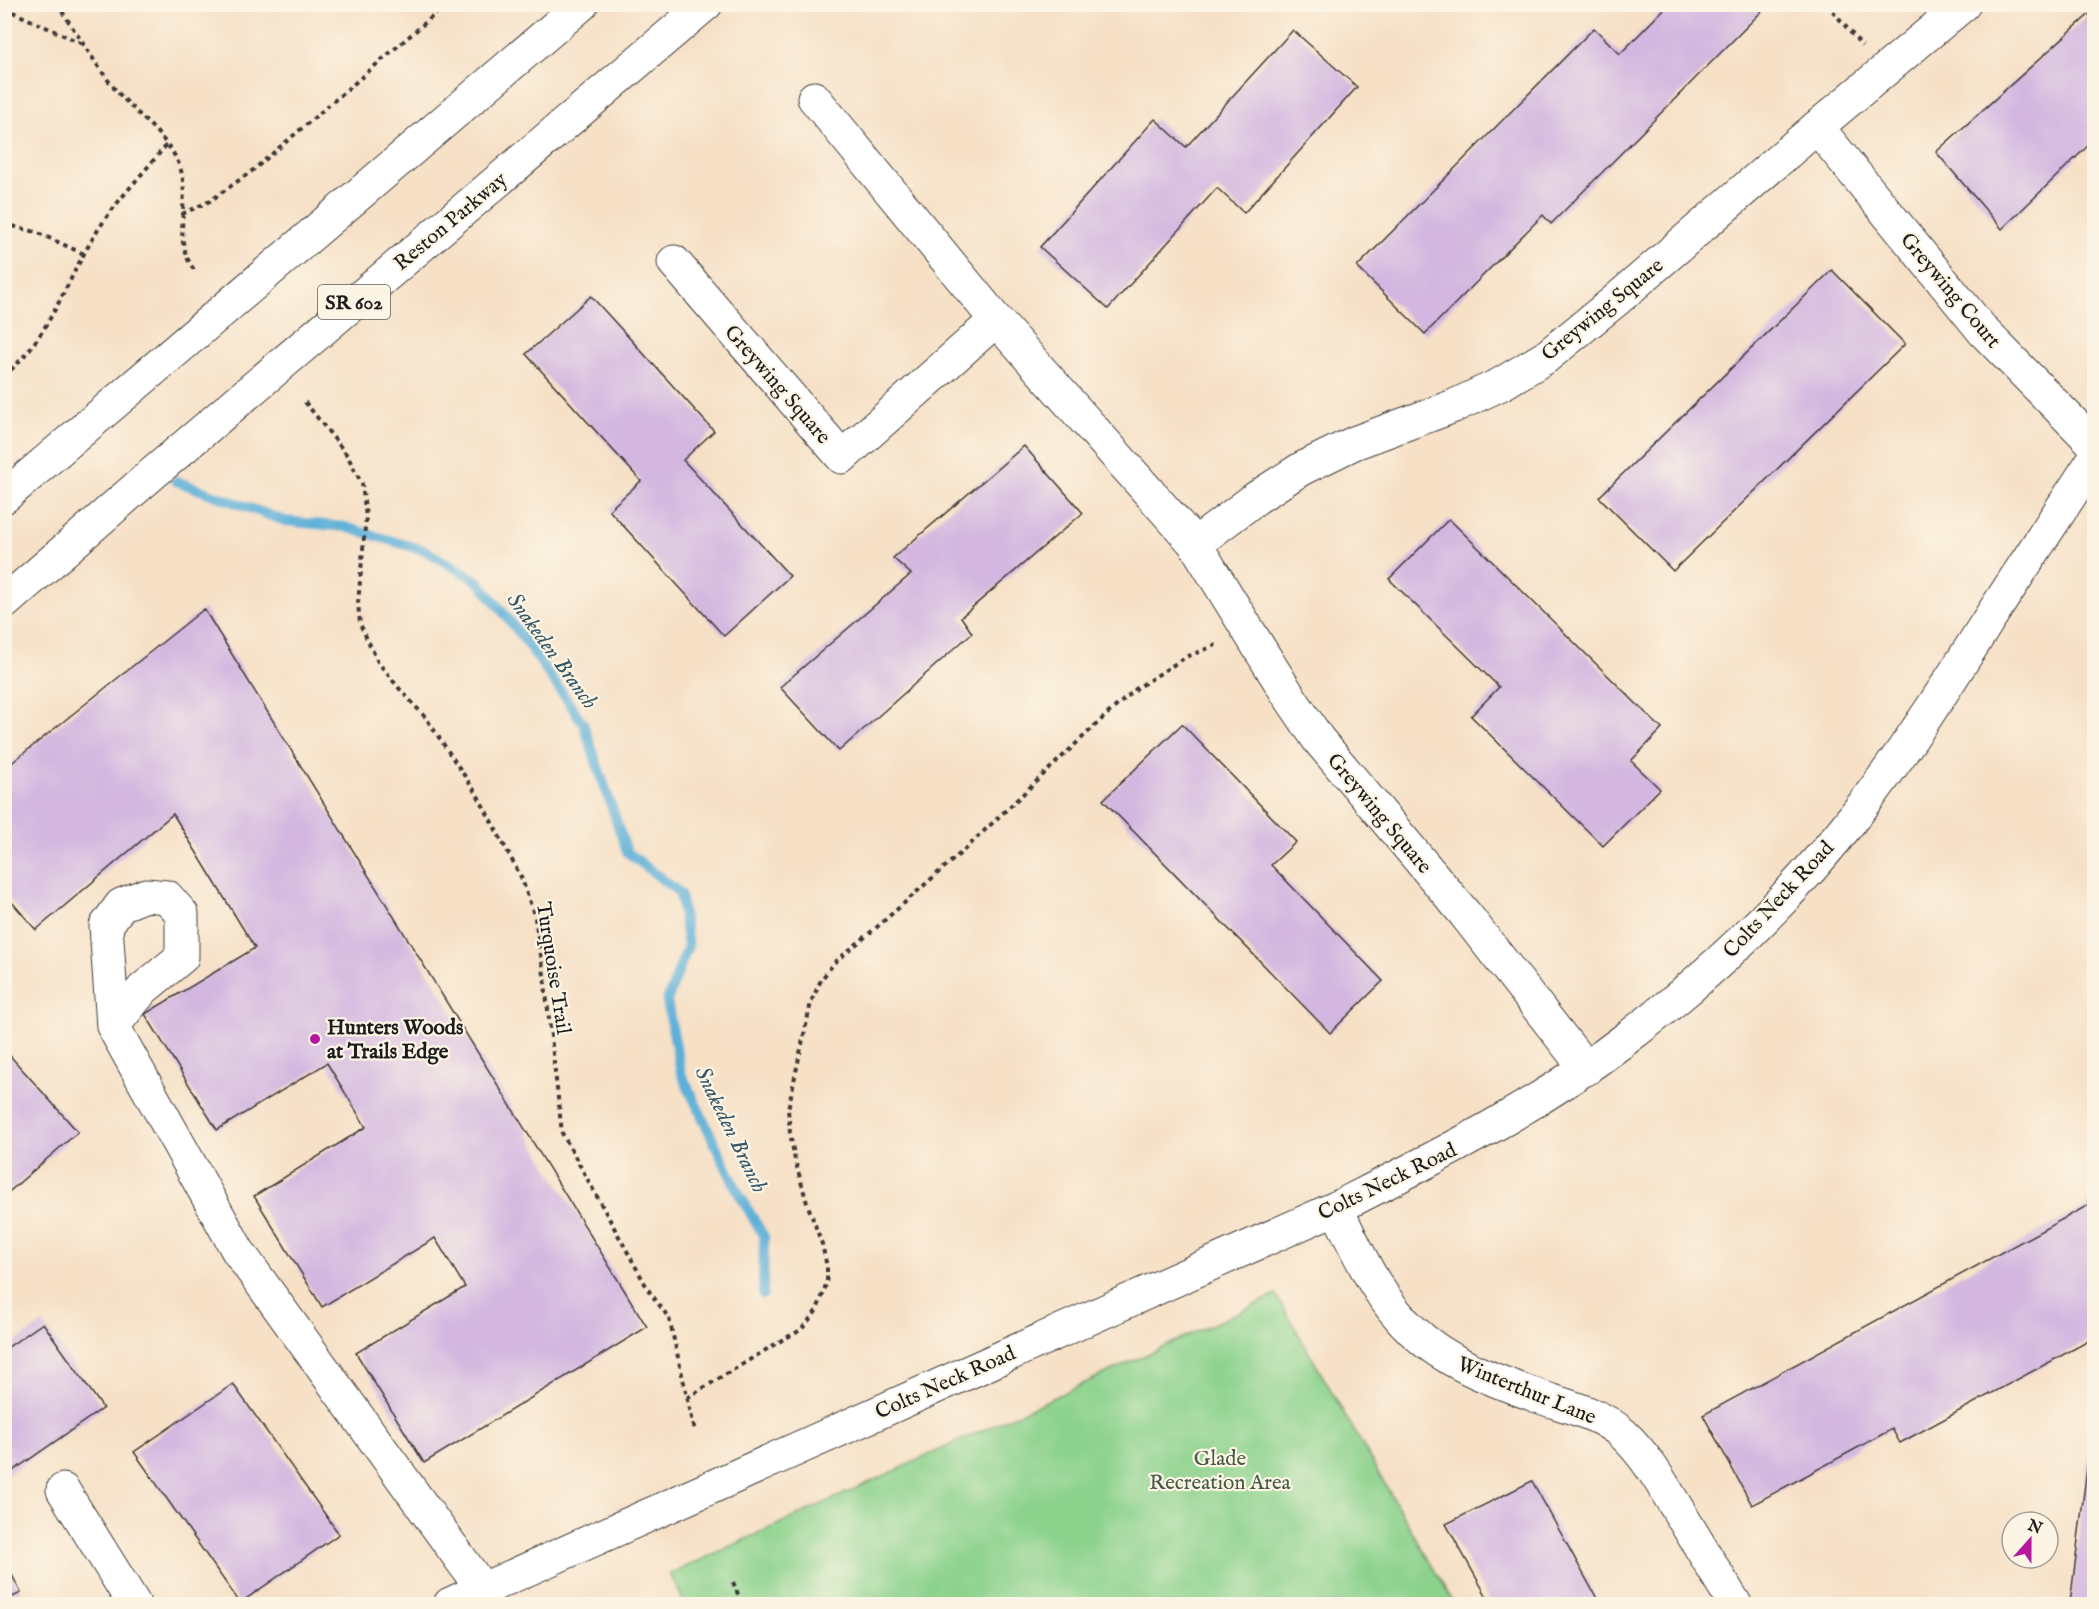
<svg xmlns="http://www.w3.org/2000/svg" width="2099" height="1609" font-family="'IM FELL English',serif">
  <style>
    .green { fill: #8bd28c; stroke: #547754; stroke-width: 1.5 }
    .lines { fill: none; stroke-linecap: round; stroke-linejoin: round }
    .stream { stroke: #5cafd8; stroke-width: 10 }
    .building { fill: #d3b7e0 }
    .minor-casing { stroke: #3d3936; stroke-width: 35 }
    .major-casing { stroke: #3d3936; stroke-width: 35 }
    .path { stroke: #3d3936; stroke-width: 4; stroke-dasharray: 4.5 4.5; stroke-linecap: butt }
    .minor { stroke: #fff; stroke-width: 33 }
    .major { stroke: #fff; stroke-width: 33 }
    .poi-dot { fill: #b5179e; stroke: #fcf5e5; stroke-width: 2 }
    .labels { text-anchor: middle; stroke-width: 4.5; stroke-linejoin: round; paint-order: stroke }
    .shield { fill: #fcf5e5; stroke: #5f5d58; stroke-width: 1.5 }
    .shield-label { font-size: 20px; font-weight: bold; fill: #1c1c1c }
    .street-label { font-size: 21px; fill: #1c1c1c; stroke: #fcf5e5 }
    .poi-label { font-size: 21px; font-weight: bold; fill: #1c1c1c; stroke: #fcf5e5; text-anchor: start }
    .park-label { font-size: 21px; fill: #435c43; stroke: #fcf5e5 }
    .water-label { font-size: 22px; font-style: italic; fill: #365767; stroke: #fcf5e5 }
  </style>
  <rect width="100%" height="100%" fill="#fcf5e5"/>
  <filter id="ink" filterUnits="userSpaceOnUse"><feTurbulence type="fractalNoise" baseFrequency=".0167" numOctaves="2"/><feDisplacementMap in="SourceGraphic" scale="12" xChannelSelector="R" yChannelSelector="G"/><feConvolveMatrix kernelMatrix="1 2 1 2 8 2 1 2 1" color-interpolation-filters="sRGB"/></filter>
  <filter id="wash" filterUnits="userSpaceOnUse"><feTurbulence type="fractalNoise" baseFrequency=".008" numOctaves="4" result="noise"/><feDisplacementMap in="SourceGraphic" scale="24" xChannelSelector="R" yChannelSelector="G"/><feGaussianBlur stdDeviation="1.35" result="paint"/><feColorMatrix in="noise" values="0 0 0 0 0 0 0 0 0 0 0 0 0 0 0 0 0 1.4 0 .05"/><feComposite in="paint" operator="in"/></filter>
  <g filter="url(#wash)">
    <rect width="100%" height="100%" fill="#f6e0c6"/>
    <path class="green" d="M 1276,1295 L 1454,1604 L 685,1604 L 670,1574 Z"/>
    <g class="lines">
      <path class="stream" d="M 176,481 L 285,521 L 345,527 L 426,551 L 479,582 L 524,639 L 583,723 L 627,852 L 680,893 L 688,946 L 667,1001 L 681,1073 L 738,1192 L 764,1237 L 763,1294"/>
    </g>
    <g id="blocks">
      <g class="building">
        <path d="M 1669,4 L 1769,4 L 1551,224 L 1543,215 L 1425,334 L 1357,267 L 1594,28 L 1620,54 Z"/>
        <path d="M 2094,10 L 2094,140 L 2002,229 L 1936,152 Z"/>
        <path d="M 1293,30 L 1357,87 L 1244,213 L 1217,188 L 1108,309 L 1040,247 L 1155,119 L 1186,147 Z"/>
        <path d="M 1832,270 L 1905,344 L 1673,571 L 1599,497 Z"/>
        <path d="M 591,296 L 714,431 L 683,460 L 790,576 L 724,636 L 609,510 L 641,481 L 526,354 Z"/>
        <path d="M 1024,446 L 1083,513 L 961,617 L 972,633 L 839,751 L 780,687 L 911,574 L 893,558 Z"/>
        <path d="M 1449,519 L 1662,729 L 1631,761 L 1660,789 L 1603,846 L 1471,716 L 1499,687 L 1389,579 Z"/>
        <path d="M 204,609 L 647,1327 L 424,1463 L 356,1353 L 465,1287 L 435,1238 L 322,1307 L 254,1196 L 366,1127 L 327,1063 L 217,1130 L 145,1014 L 255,948 L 173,814 L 36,930 L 4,893 L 4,769 Z"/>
        <path d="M 1182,724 L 1296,842 L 1271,865 L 1383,981 L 1330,1033 L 1103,800 Z"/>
        <path d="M 4,1049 L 78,1132 L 4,1196 Z"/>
        <path d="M 2094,1202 L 2094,1338 L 1900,1443 L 1892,1429 L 1752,1505 L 1703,1415 Z"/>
        <path d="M 43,1323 L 103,1408 L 4,1477 L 4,1350 Z"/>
        <path d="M 233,1384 L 339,1534 L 240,1603 L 134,1452 Z"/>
        <path d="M 2093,1420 L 2094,1604 L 2070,1604 Z"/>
        <path d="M 1532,1481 L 1600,1604 L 1491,1604 L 1446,1524 Z"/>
        <path d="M 4,1559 L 21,1593 L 4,1601 Z"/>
      </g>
    </g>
  </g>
  <g filter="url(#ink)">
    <use href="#blocks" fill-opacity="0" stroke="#3d3936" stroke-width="1.5"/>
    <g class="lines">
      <g class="minor-casing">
        <g id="minor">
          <path d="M 814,98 L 996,320 L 1195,544 L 1287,693 L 1318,739 L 1465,914 L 1586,1069"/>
          <path d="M 1817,127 L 1984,332 L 2094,444"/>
          <path d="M 674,262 L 842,457 L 996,320"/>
          <path d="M 1195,544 L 1256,498 L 1301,469 L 1354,443 L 1454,406 L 1501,384 L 1546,357 L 1615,301 L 1817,127 L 1964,4"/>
          <path d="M 113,1026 L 143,989 L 182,957 L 182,914 L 167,897 L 146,895 L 121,905 L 106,926 L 113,1026 L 238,1251 L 483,1590"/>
          <path d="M 1336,1208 C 1357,1250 1377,1298 1413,1331 C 1446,1362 1490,1379 1532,1394 C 1563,1406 1597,1411 1623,1434 C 1647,1456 1664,1487 1681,1515 C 1699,1545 1717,1575 1735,1604"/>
          <path d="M 63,1490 L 134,1604"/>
          <path d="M 450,1604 L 1336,1208 C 1435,1158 1534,1109 1623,1041 C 1711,975 1793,896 1860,809 C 1907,748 1948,684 1989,619 C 2024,565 2059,512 2094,459"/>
        </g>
      </g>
      <g class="major-casing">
        <g id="major">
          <path d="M 4,497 L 582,4"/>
          <path d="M 4,603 L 151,475 L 706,4"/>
        </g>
      </g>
      <g class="path">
        <path d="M 57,4 C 76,32 94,62 114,88 C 133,111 165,135 177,160 C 195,196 168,236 195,271"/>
        <path d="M 1827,4 L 1862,46"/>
        <path d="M 4,8 L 83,44"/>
        <path d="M 182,214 L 210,201 L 252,171 L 447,4"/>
        <path d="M 4,224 L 36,232 L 84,254"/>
        <path d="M 4,376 C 48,339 64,286 93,238 C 113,204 142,175 167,144"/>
        <path d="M 305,402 L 347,455 L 362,484 L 366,517 L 358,603 L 360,624 L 378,662 L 398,687 L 426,718 L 478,796 L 522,879 L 535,918 L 544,975 L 562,1133 L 649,1291 L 669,1318 L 695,1431"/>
        <path d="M 687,1398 L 782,1340 L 801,1330 L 817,1310 L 823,1294 L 827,1281 L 827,1267 L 822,1244 L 807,1203 L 795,1160 L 790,1133 L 788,1109 L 811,1002 L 821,980 L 835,962 L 877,927 L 964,850 L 1103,718 L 1137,688 L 1186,657 L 1216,645"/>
        <path d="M 733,1582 L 742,1604"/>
      </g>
      <use href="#minor" class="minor"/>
      <use href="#major" class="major"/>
    </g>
  </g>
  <circle class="poi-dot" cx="315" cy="1039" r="6"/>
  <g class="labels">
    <rect class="shield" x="318" y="285" width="72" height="34" rx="4.5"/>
    <g class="shield-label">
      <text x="354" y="309">SR 602</text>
    </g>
    <g class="street-label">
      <text transform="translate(450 221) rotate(-40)" y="7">Reston Parkway</text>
      <text transform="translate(1951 290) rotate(50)" y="7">Greywing Court</text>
      <text transform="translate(1602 309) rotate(-39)" y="7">Greywing Square</text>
      <text transform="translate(778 384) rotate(49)" y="7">Greywing Square</text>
      <text transform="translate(1380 813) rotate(50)" y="7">Greywing Square</text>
      <text transform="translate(1778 899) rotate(-47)" y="7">Colts Neck Road</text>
      <text transform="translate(554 968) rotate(81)" y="7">Turquoise Trail</text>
      <text transform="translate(1387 1181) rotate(-26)" y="7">Colts Neck Road</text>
      <text transform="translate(945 1382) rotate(-24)" y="7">Colts Neck Road</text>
      <text transform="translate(1527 1390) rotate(22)" y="7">Winterthur Lane</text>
    </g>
    <g class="poi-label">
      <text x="327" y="1034">Hunters Woods<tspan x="327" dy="24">at Trails Edge</tspan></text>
    </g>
    <g class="park-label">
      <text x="1220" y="1465">Glade<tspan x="1220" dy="24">Recreation Area</tspan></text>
    </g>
    <g class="water-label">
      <text transform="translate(553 650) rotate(54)" y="8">Snakeden Branch</text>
      <text transform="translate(732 1129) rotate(64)" y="8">Snakeden Branch</text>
    </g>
  </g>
  <rect width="2099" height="1609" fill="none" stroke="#fcf5e5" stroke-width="24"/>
  <g transform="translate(2030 1540) rotate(21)"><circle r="28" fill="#fcf5e5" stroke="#a29e95" stroke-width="1.5"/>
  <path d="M0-4.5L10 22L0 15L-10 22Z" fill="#b5179e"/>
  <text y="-9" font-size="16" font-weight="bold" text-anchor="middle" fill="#1c1c1c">N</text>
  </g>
</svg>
